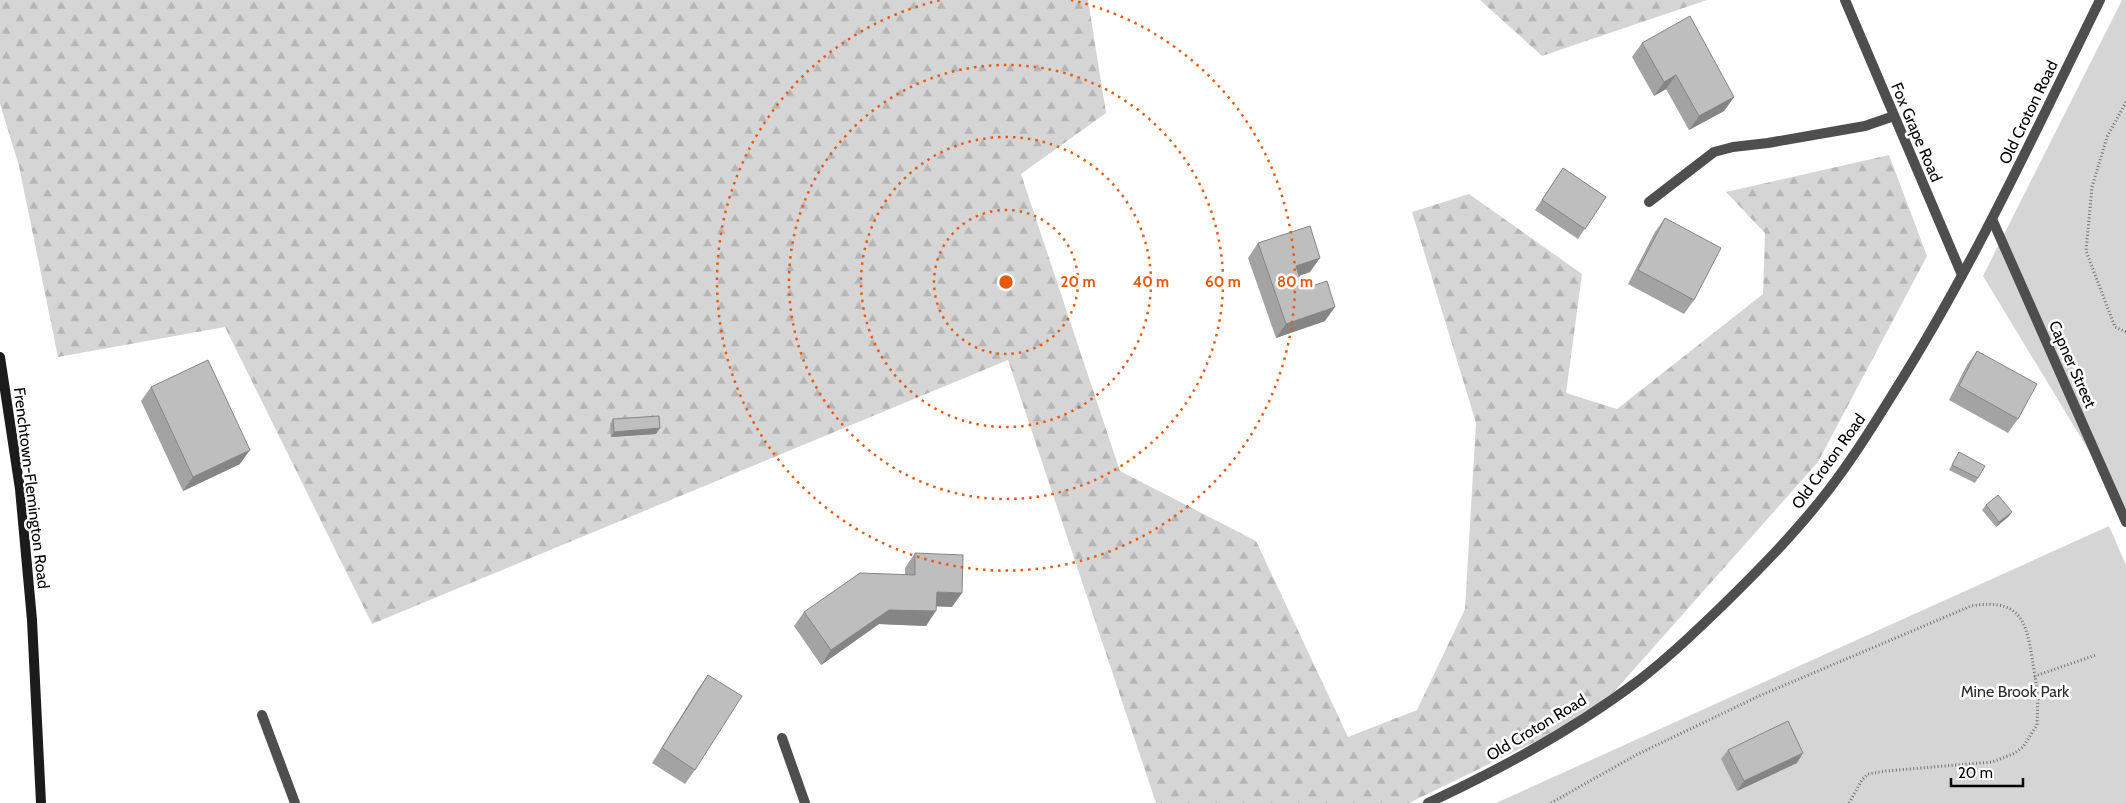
<svg xmlns="http://www.w3.org/2000/svg" width="2126" height="803" font-family="Cabin,sans-serif">
  <style>
    .forest { fill: url(#forest-firs) }
    .green { fill: #d5d5d5 }
    .lines { fill: none; stroke-linecap: round; stroke-linejoin: round }
    .path { stroke: #707070; stroke-width: 3; stroke-dasharray: 1 2.5; stroke-linecap: butt }
    .service { stroke: #4e4e4e; stroke-width: 10 }
    .minor { stroke: #4e4e4e; stroke-width: 10 }
    .secondary { stroke: #1b1b1b; stroke-width: 10 }
    .wall { fill: #a3a3a3 }
    .shaded-wall { fill: #858585 }
    .building { fill: #bebebe; stroke: #858585 }
    .ring { fill: none; stroke: #e8590c; stroke-width: 2.5; stroke-dasharray: 2.5 5 }
    .labels { text-anchor: middle; stroke-width: 5; stroke-linejoin: round; paint-order: stroke }
    .street-label { font-size: 16px; fill: #000; stroke: #fff }
    .park-label { font-size: 16px; fill: #2c2c2c; stroke: #fff }
    .centre { fill: #e8590c; stroke: #fff; stroke-width: 2.5 }
    .ring-label { font-size: 15px; text-anchor: middle; font-weight: bold; fill: #e8590c; stroke: #fff; stroke-width: 5; stroke-linejoin: round; paint-order: stroke }
  </style>
  <defs>
    <pattern id="forest-firs" width="22" height="20" patternUnits="userSpaceOnUse" patternTransform="scale(1.25)"><rect width="22" height="20" fill="#d5d5d5"/><path d="M5 1l3.5 6h-7zM16 11l3.5 6h-7z" fill="#b5b5b5"/></pattern>
  </defs>
  <rect width="100%" height="100%" fill="#fff"/>
  <g class="forest">
    <path d="M 0,0 L 1088,0 L 1106,113 L 1021,174 L 1120,471 L 1256,541 L 1348,737 L 1417,710 L 1465,609 L 1476,423 L 1412,212 L 1469,194 L 1582,274 L 1566,393 L 1617,409 L 1763,294 L 1765,233 L 1726,192 L 1889,155 L 1927,256 L 1818,462 L 1596,712 L 1409,803 L 1156,803 L 1008,360 L 372,624 L 225,327 L 58,357 L 19,166 L 0,104 Z"/>
    <path d="M 1480,0 L 1707,0 L 1542,56 Z"/>
  </g>
  <g class="green">
    <path d="M 2122,0 L 2126,0 L 2126,512 L 1983,276 Z"/>
    <path d="M 2109,526 L 2126,565 L 2126,803 L 1496,803 Z"/>
  </g>
  <g class="lines">
    <g class="path">
      <path d="M 2126,102 L 2107,137 L 2092,187 L 2086,251 L 2115,327 L 2126,332"/>
      <path d="M 1551,803 L 1636,755 L 1759,696 L 1971,606 C 2028,596 2027,630 2035,676 L 2096,655"/>
      <path d="M 1849,803 L 1862,780 L 1868,774 L 1886,771 L 1992,762 L 2013,754 L 2023,747 L 2037,725 L 2038,698 L 2035,676"/>
    </g>
    <g class="service">
      <path d="M 1649,202 L 1714,152 L 1733,147 L 1768,143 L 1865,126 L 1894,116"/>
      <path d="M 262,715 L 295,803"/>
      <path d="M 782,738 L 805,803"/>
    </g>
    <g class="minor">
      <path d="M 1845,0 L 1962,275"/>
      <path d="M 1992,219 L 2126,522"/>
      <path d="M 1428,803 C 1501,769 1573,730 1638,681 C 1668,658 1695,632 1722,606 C 1766,563 1809,519 1844,469 C 1862,444 1878,418 1894,392 C 1973,267 2035,132 2100,0"/>
    </g>
    <path class="secondary" d="M 0,357 L 20,489 L 32,620 L 41,803"/>
  </g>
  <g class="wall">
    <path d="M 1642,43 L 1734,97 L 1724,111 L 1689,130 L 1666,89 L 1654,96 L 1632,57 Z"/>
    <path d="M 1563,168 L 1606,197 L 1578,239 L 1535,210 Z"/>
    <path d="M 1665,218 L 1694,300 L 1684,314 L 1628,284 L 1655,232 Z"/>
    <path d="M 1258,243 L 1310,272 L 1299,276 L 1303,289 L 1325,321 L 1276,338 L 1248,258 Z"/>
    <path d="M 1977,351 L 2018,419 L 2008,433 L 1949,400 L 1967,365 Z"/>
    <path d="M 151,387 L 240,464 L 183,491 L 141,401 Z"/>
    <path d="M 613,419 L 656,434 L 611,437 L 610,424 Z"/>
    <path d="M 1959,452 L 1978,478 L 1975,483 L 1949,470 Z"/>
    <path d="M 1986,505 L 2012,512 L 2008,517 L 1996,527 L 1982,510 Z"/>
    <path d="M 915,553 L 952,607 L 936,606 L 926,626 L 879,624 L 821,665 L 794,626 L 804,612 L 905,574 L 905,568 Z"/>
    <path d="M 708,675 L 695,770 L 685,784 L 652,763 L 698,689 Z"/>
    <path d="M 1728,750 L 1797,763 L 1737,791 L 1721,759 Z"/>
  </g>
  <g class="shaded-wall">
    <path d="M 1676,75 L 1666,89 L 1654,96 L 1664,82 Z"/>
    <path d="M 1734,97 L 1724,111 L 1689,130 L 1699,116 Z"/>
    <path d="M 1320,258 L 1310,272 L 1286,280 L 1296,266 Z"/>
    <path d="M 1335,307 L 1325,321 L 1276,338 L 1286,324 Z"/>
    <path d="M 660,428 L 656,434 L 611,437 L 614,432 Z"/>
    <path d="M 250,450 L 240,464 L 183,491 L 193,477 Z"/>
    <path d="M 2012,512 L 2008,517 L 1996,527 L 1999,522 Z"/>
    <path d="M 937,592 L 962,593 L 952,607 L 927,606 Z"/>
    <path d="M 889,610 L 936,611 L 926,626 L 879,624 L 821,665 L 831,650 Z"/>
    <path d="M 1803,753 L 1797,763 L 1737,791 L 1744,781 Z"/>
  </g>
  <g class="building">
    <path d="M 1690,16 L 1734,97 L 1699,116 L 1676,75 L 1664,82 L 1642,43 Z"/>
    <path d="M 1563,168 L 1606,197 L 1585,229 L 1542,200 Z"/>
    <path d="M 1665,218 L 1721,248 L 1694,300 L 1638,270 Z"/>
    <path d="M 1310,226 L 1320,258 L 1296,266 L 1303,289 L 1327,281 L 1335,307 L 1286,324 L 1258,243 Z"/>
    <path d="M 1977,351 L 2037,384 L 2018,419 L 1959,386 Z"/>
    <path d="M 208,360 L 250,450 L 193,477 L 151,387 Z"/>
    <path d="M 659,416 L 660,428 L 614,432 L 613,419 Z"/>
    <path d="M 1959,452 L 1985,466 L 1978,478 L 1952,465 Z"/>
    <path d="M 1998,495 L 2012,512 L 1999,522 L 1986,505 Z"/>
    <path d="M 915,553 L 963,555 L 962,593 L 937,592 L 936,611 L 889,610 L 831,650 L 804,612 L 860,573 L 915,575 Z"/>
    <path d="M 708,675 L 742,696 L 695,770 L 662,748 Z"/>
    <path d="M 1788,721 L 1803,753 L 1744,781 L 1728,750 Z"/>
  </g>
  <g class="ring">
    <circle cx="1006" cy="282" r="72"/>
    <circle cx="1006" cy="282" r="145"/>
    <circle cx="1006" cy="282" r="217"/>
    <path d="M1071 0A289 289 0 1 1 941 0"/>
  </g>
  <g class="labels">
    <g class="street-label">
      <text transform="translate(2028 112) rotate(-64)" y="6">Old Croton Road</text>
      <text transform="translate(1917 132) rotate(67)" y="6">Fox Grape Road</text>
      <text transform="translate(2073 364) rotate(66)" y="6">Capner Street</text>
      <text transform="translate(1828 461) rotate(-54)" y="6">Old Croton Road</text>
      <text transform="translate(32 488) rotate(83)" y="6">Frenchtown-Flemington Road</text>
      <text transform="translate(1536 727) rotate(-31)" y="6">Old Croton Road</text>
    </g>
    <g class="park-label">
      <text x="2015" y="697">Mine Brook Park</text>
    </g>
  </g>
  <circle cx="1006" cy="282" r="8" class="centre"/>
  <g class="ring-label">
    <text x="1078" y="287">20 m</text>
    <text x="1151" y="287">40 m</text>
    <text x="1223" y="287">60 m</text>
    <text x="1295" y="287">80 m</text>
  </g>
  <path d="M1951 778v8h72v-8" fill="none" stroke="#000000" stroke-width="2.5"/>
  <text x="1958" y="778" font-size="15" fill="#000000" stroke="#ffffff" stroke-width="4" paint-order="stroke">20 m</text>
</svg>
